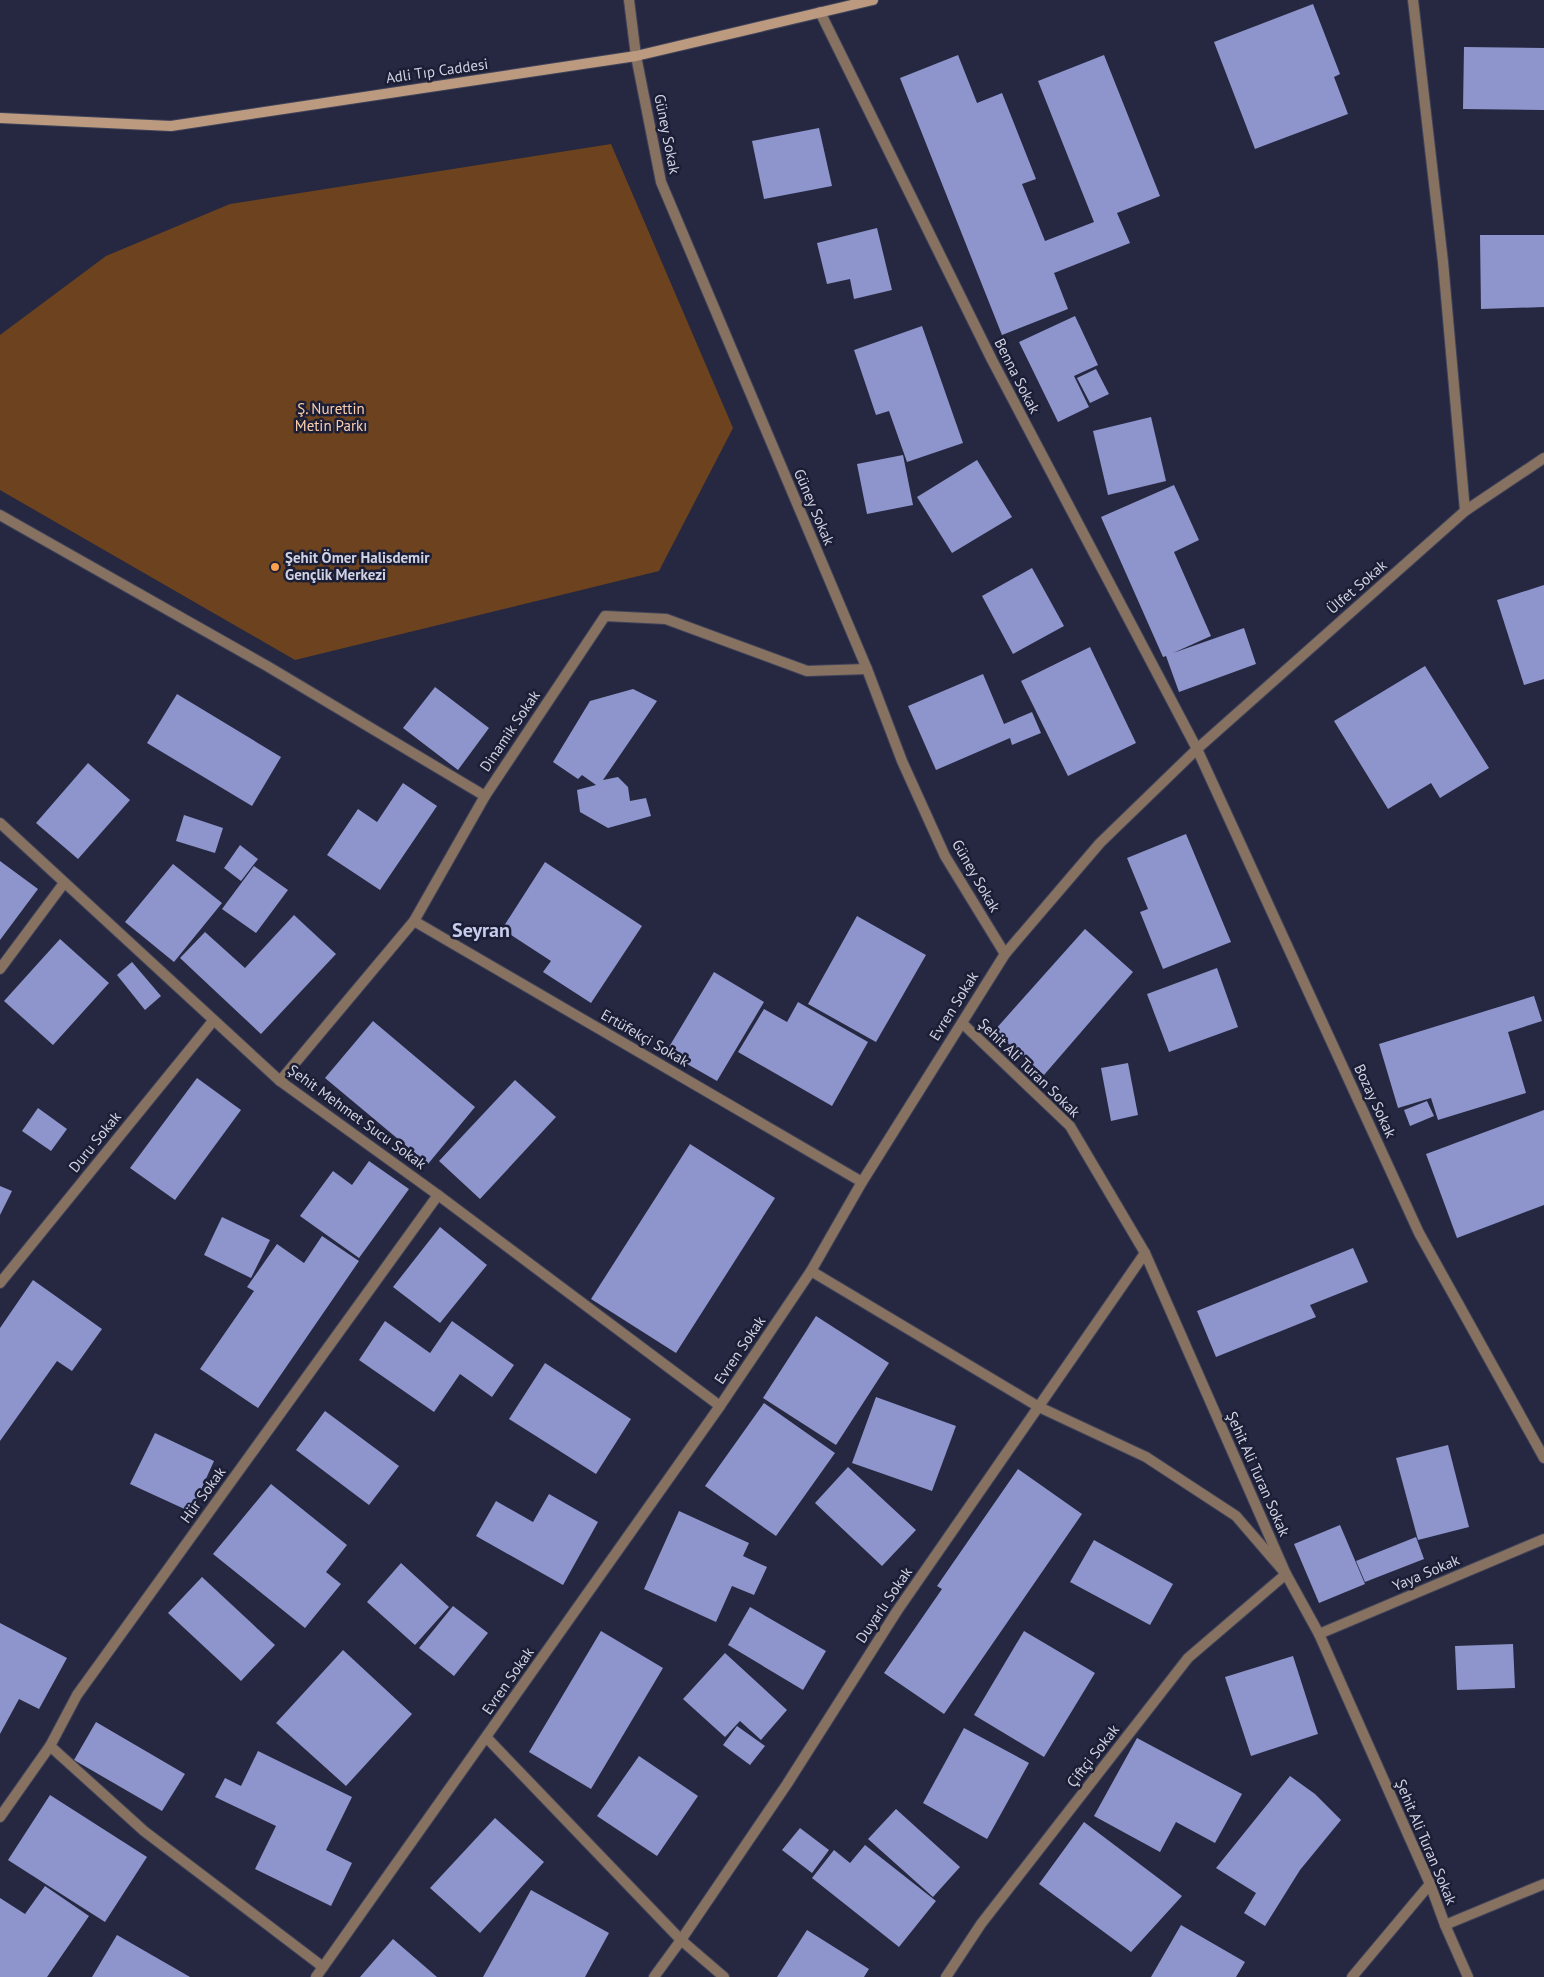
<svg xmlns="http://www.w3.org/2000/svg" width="1544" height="1977" font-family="'PT Sans',sans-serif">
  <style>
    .green { fill: #6c431e }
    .building { fill: #8e95cc }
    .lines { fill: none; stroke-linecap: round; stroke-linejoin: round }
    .street-casing { stroke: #40435a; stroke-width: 12 }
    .secondary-casing { stroke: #40435a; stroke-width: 12 }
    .street { stroke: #877261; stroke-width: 10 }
    .secondary { stroke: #bc9a7f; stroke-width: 10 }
    .poi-dot { fill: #fa9f4e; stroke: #1c1e36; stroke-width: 2 }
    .labels { text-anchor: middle; stroke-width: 5; stroke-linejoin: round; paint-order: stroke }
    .street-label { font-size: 15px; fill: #cfd2e2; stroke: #1c1e36 }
    .park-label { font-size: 15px; fill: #fdd1af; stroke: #1c1e36 }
    .poi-label { font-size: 15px; font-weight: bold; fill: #cfd2e2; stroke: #1c1e36; text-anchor: start }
    .district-label { font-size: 20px; font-weight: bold; fill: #c8ccec; stroke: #1c1e36 }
  </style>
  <rect width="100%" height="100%" fill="#252840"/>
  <path class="green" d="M 611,144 L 733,428 L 659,571 L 295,660 L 0,490 L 0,335 L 106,256 L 230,204 Z"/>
  <g class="building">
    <path d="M 1313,4 L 1340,74 L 1334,77 L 1348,114 L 1255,149 L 1214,42 Z"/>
    <path d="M 1464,47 L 1544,48 L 1544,110 L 1463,109 Z"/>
    <path d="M 958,55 L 977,103 L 1002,93 L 1036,179 L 1022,184 L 1045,241 L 1094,222 L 1038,81 L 1104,55 L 1160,196 L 1117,213 L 1130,243 L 1054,273 L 1068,309 L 1002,335 L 900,78 Z"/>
    <path d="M 819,128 L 832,186 L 764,199 L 752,141 Z"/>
    <path d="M 877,228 L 892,290 L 854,299 L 850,279 L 827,284 L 817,243 Z"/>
    <path d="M 1480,235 L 1544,235 L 1544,307 L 1481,309 Z"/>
    <path d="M 1075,316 L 1098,365 L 1074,376 L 1089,407 L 1058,422 L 1019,342 Z"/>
    <path d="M 922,326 L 963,443 L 907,462 L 889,411 L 876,415 L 854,350 Z"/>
    <path d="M 1096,369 L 1109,394 L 1090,403 L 1077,378 Z"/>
    <path d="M 1151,417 L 1166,481 L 1108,495 L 1093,431 Z"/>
    <path d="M 903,455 L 913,505 L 867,514 L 857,464 Z"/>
    <path d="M 977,460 L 1012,517 L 952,553 L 917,497 Z"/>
    <path d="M 1174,485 L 1199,540 L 1174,552 L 1211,636 L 1173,653 L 1244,628 L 1256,664 L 1179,692 L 1166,656 L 1163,657 L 1101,517 Z"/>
    <path d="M 1032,568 L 1064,626 L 1013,654 L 982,596 Z"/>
    <path d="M 1544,585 L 1544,679 L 1524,685 L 1497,600 Z"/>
    <path d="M 1090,647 L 1136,743 L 1068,776 L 1021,681 Z"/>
    <path d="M 1425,666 L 1489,768 L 1440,798 L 1431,783 L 1388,809 L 1334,721 Z"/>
    <path d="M 983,674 L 1004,724 L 1032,712 L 1041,733 L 1012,745 L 1010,738 L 936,770 L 908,706 Z"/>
    <path d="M 435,687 L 489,728 L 458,770 L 403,728 Z"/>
    <path d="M 633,689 L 657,701 L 603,780 L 618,777 L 628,787 L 630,801 L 646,798 L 651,816 L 608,828 L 580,812 L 577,790 L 596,785 L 582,775 L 578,779 L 553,762 L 590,701 Z"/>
    <path d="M 177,694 L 281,757 L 252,806 L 147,743 Z"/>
    <path d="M 88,763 L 130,800 L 78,859 L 36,823 Z"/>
    <path d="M 403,783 L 437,806 L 380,890 L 327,855 L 358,809 L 377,822 Z"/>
    <path d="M 184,815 L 223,828 L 215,853 L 176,841 Z"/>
    <path d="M 1186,834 L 1231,942 L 1163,969 L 1140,912 L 1148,909 L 1127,858 Z"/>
    <path d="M 240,845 L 258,859 L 241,881 L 224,868 Z"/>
    <path d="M 0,861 L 38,889 L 0,940 Z"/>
    <path d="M 545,862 L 642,926 L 591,1003 L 543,972 L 551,961 L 502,929 Z"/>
    <path d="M 173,864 L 222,903 L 174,962 L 125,922 Z"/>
    <path d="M 254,866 L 288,890 L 256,933 L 222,909 Z"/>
    <path d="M 294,915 L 336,954 L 261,1034 L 180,958 L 205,932 L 245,968 Z"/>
    <path d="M 857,916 L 926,955 L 876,1042 L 808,1004 Z"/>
    <path d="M 1085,929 L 1133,972 L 1044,1075 L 994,1031 Z"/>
    <path d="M 60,939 L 109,983 L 53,1045 L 4,1001 Z"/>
    <path d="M 132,962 L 161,996 L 145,1010 L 117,975 Z"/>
    <path d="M 1217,968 L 1238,1027 L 1169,1052 L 1147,994 Z"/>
    <path d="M 714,972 L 764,1002 L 717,1081 L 666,1052 Z"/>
    <path d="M 1534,996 L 1542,1021 L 1508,1032 L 1526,1093 L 1438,1120 L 1431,1098 L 1398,1108 L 1379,1044 Z"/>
    <path d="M 798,1002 L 868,1042 L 832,1106 L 738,1052 L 764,1009 L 787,1022 Z"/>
    <path d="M 373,1021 L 475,1107 L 428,1164 L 325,1078 Z"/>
    <path d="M 1128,1063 L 1138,1115 L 1111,1121 L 1101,1068 Z"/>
    <path d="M 197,1078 L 241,1110 L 175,1200 L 130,1168 Z"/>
    <path d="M 515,1080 L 556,1117 L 480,1199 L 439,1161 Z"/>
    <path d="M 1427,1101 L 1434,1116 L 1410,1126 L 1404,1110 Z"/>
    <path d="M 38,1108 L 67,1129 L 51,1151 L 22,1131 Z"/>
    <path d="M 1544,1110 L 1544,1205 L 1457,1238 L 1426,1154 Z"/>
    <path d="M 690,1144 L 775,1198 L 676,1353 L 591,1299 Z"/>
    <path d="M 369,1161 L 409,1189 L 359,1258 L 300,1216 L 333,1171 L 352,1185 Z"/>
    <path d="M 0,1186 L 12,1191 L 0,1215 Z"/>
    <path d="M 222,1217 L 270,1240 L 251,1278 L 204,1255 Z"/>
    <path d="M 440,1227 L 487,1265 L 440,1323 L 393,1287 Z"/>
    <path d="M 322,1236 L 359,1261 L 258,1408 L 200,1369 L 254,1291 L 247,1287 L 277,1244 L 304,1263 Z"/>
    <path d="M 1353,1248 L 1368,1282 L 1310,1305 L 1316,1317 L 1216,1357 L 1197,1311 Z"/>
    <path d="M 33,1280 L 102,1329 L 72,1371 L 57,1361 L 0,1441 L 0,1328 Z"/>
    <path d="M 816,1316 L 889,1363 L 836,1445 L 763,1398 Z"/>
    <path d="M 385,1321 L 430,1353 L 452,1321 L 514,1365 L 492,1397 L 460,1374 L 434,1412 L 359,1360 Z"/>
    <path d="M 545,1363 L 631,1419 L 596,1474 L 509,1419 Z"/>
    <path d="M 876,1397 L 956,1426 L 932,1491 L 852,1463 Z"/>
    <path d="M 764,1403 L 835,1453 L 776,1536 L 705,1486 Z"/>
    <path d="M 325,1411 L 399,1466 L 369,1505 L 296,1450 Z"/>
    <path d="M 155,1433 L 214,1461 L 191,1512 L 130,1484 Z"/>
    <path d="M 1448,1445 L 1469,1527 L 1418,1540 L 1396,1458 Z"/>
    <path d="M 848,1467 L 916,1530 L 882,1566 L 815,1503 Z"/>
    <path d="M 1018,1469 L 1082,1514 L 944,1714 L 884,1673 L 942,1589 L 937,1586 Z"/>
    <path d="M 271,1484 L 347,1545 L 326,1572 L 341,1584 L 305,1628 L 213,1554 Z"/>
    <path d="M 549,1494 L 598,1522 L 563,1585 L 476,1536 L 496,1501 L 533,1522 Z"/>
    <path d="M 679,1511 L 749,1543 L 743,1556 L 767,1567 L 754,1595 L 732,1586 L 716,1622 L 644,1589 Z"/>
    <path d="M 1340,1525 L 1365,1584 L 1319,1603 L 1294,1544 Z"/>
    <path d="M 1416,1537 L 1424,1559 L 1365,1582 L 1356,1561 Z"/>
    <path d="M 1094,1540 L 1173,1584 L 1150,1625 L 1070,1582 Z"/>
    <path d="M 401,1563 L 449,1607 L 415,1645 L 367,1602 Z"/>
    <path d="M 202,1577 L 275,1645 L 241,1681 L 168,1613 Z"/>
    <path d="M 453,1606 L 488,1633 L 454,1676 L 419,1648 Z"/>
    <path d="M 750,1607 L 826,1651 L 803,1690 L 728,1645 Z"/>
    <path d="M 0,1623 L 67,1658 L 39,1709 L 19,1699 L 0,1734 Z"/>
    <path d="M 601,1631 L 663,1668 L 591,1789 L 529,1752 Z"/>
    <path d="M 1024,1631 L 1095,1673 L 1044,1757 L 974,1715 Z"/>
    <path d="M 1513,1644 L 1515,1688 L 1457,1690 L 1455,1646 Z"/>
    <path d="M 343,1650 L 412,1714 L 346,1786 L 276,1723 Z"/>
    <path d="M 725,1653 L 787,1710 L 761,1740 L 740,1721 L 725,1737 L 683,1699 Z"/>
    <path d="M 1293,1656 L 1318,1734 L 1251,1756 L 1225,1677 Z"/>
    <path d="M 96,1722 L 185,1774 L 162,1811 L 74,1760 Z"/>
    <path d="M 737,1726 L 765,1746 L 750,1765 L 723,1745 Z"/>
    <path d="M 964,1728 L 1029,1763 L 987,1839 L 923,1803 Z"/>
    <path d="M 1137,1738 L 1242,1794 L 1215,1843 L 1176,1822 L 1160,1852 L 1094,1816 Z"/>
    <path d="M 258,1751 L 352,1797 L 326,1850 L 352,1863 L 331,1906 L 255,1869 L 276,1826 L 215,1797 L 225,1778 L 241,1786 Z"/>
    <path d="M 639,1756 L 698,1796 L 657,1856 L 597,1816 Z"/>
    <path d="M 1290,1776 L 1315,1794 L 1341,1820 L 1300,1870 L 1265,1926 L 1244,1913 L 1256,1893 L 1216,1868 Z"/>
    <path d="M 50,1795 L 147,1857 L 105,1922 L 8,1860 Z"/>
    <path d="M 896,1809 L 960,1867 L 933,1897 L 868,1839 Z"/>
    <path d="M 495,1818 L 544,1862 L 480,1933 L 430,1888 Z"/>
    <path d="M 1084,1822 L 1182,1896 L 1131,1952 L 1039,1884 Z"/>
    <path d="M 800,1828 L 829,1850 L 812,1873 L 782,1850 Z"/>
    <path d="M 865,1845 L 936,1901 L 899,1947 L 812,1878 L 834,1850 L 850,1863 Z"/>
    <path d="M 45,1886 L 89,1916 L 47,1977 L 0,1977 L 0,1898 L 25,1914 Z"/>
    <path d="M 531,1890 L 609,1933 L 585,1977 L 483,1977 Z"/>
    <path d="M 1181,1925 L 1245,1962 L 1236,1977 L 1151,1977 Z"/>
    <path d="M 807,1930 L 869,1969 L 864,1977 L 777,1977 Z"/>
    <path d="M 117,1935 L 190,1977 L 92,1977 Z"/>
    <path d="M 393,1939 L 437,1977 L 360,1977 Z"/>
  </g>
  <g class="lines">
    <g class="street-casing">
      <g id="street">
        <path d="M 629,0 L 636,56 L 661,182 L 867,669 L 902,761 L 945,856 L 1005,954"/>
        <path d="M 1413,0 L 1443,262 L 1465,511"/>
        <path d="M 820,12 L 992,360 L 1197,749 L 1419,1233 L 1544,1458"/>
        <path d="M 0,515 L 267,666 L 485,796"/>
        <path d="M 0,823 L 280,1081 L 438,1195 L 720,1406"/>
        <path d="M 414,921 L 862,1182"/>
        <path d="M 0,969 L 64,883"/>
        <path d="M 962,1023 L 1070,1126 L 1145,1253 L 1286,1574 L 1319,1634 L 1430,1884 L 1445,1925 L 1468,1977"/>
        <path d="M 280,1081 L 414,921 L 485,796 L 605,616 L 666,619 L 807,671 L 867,669"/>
        <path d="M 811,1271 L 1039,1407 L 1146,1457 L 1236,1516 L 1286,1574 L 1188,1658 L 981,1924 L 946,1977"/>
        <path d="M 0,1283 L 213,1021"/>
        <path d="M 1319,1634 L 1544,1539"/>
        <path d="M 487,1738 L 681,1940 L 724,1977"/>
        <path d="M 50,1746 L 144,1831 L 323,1967"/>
        <path d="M 0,1817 L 50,1746 L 77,1695 L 438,1195"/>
        <path d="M 1445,1925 L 1544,1884"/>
        <path d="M 316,1977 L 720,1406 L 811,1271 L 862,1182 L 1005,954 L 1100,843 L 1197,749 L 1465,511 L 1544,458"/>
        <path d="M 654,1977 L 681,1940 L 787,1784 L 897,1611 L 1145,1253"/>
        <path d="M 1352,1977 L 1430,1884"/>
      </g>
    </g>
    <g class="secondary-casing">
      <path id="secondary" d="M 0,118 L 171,126 L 636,56 L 873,0"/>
    </g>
    <use href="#street" class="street"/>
    <use href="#secondary" class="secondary"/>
  </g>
  <circle class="poi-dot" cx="275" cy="567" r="5"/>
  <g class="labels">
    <g class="street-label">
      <text transform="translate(437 71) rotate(-8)" y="5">Adli Tıp Caddesi</text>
      <text transform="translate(667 134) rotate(79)" y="5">Güney Sokak</text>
      <text transform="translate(1017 376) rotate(63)" y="5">Benna Sokak</text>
      <text transform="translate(814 507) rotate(67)" y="5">Güney Sokak</text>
      <text transform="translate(1357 587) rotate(-41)" y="5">Ülfet Sokak</text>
      <text transform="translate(510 731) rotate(-56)" y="5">Dinamik Sokak</text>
      <text transform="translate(976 876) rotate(60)" y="5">Güney Sokak</text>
      <text transform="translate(954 1006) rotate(-58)" y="5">Evren Sokak</text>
      <text transform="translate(645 1038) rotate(30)" y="5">Ertüfekçi Sokak</text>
      <text transform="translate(1029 1068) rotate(44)" y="5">Şehit Ali Turan Sokak</text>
      <text transform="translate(1375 1101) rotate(65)" y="5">Bozay Sokak</text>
      <text transform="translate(357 1117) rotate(36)" y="5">Şehit Mehmet Sucu Sokak</text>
      <text transform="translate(95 1142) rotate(-51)" y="5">Duru Sokak</text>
      <text transform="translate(740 1350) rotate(-56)" y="5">Evren Sokak</text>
      <text transform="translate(1258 1474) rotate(66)" y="5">Şehit Ali Turan Sokak</text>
      <text transform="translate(203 1495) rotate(-54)" y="5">Hür Sokak</text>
      <text transform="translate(1426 1573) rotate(-23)" y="5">Yaya Sokak</text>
      <text transform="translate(884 1605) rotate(-56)" y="5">Duyarlı Sokak</text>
      <text transform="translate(508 1681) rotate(-55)" y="5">Evren Sokak</text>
      <text transform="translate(1093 1756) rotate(-52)" y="5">Çiftçi Sokak</text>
      <text transform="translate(1426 1842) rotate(67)" y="5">Şehit Ali Turan Sokak</text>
    </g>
    <g class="park-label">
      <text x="331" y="414">Ş. Nurettin<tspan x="331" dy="17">Metin Parkı</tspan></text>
    </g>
    <g class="poi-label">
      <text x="285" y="563">Şehit Ömer Halisdemir<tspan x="285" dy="17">Gençlik Merkezi</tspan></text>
    </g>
    <g class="district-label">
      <text x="481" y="937">Seyran</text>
    </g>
  </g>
</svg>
